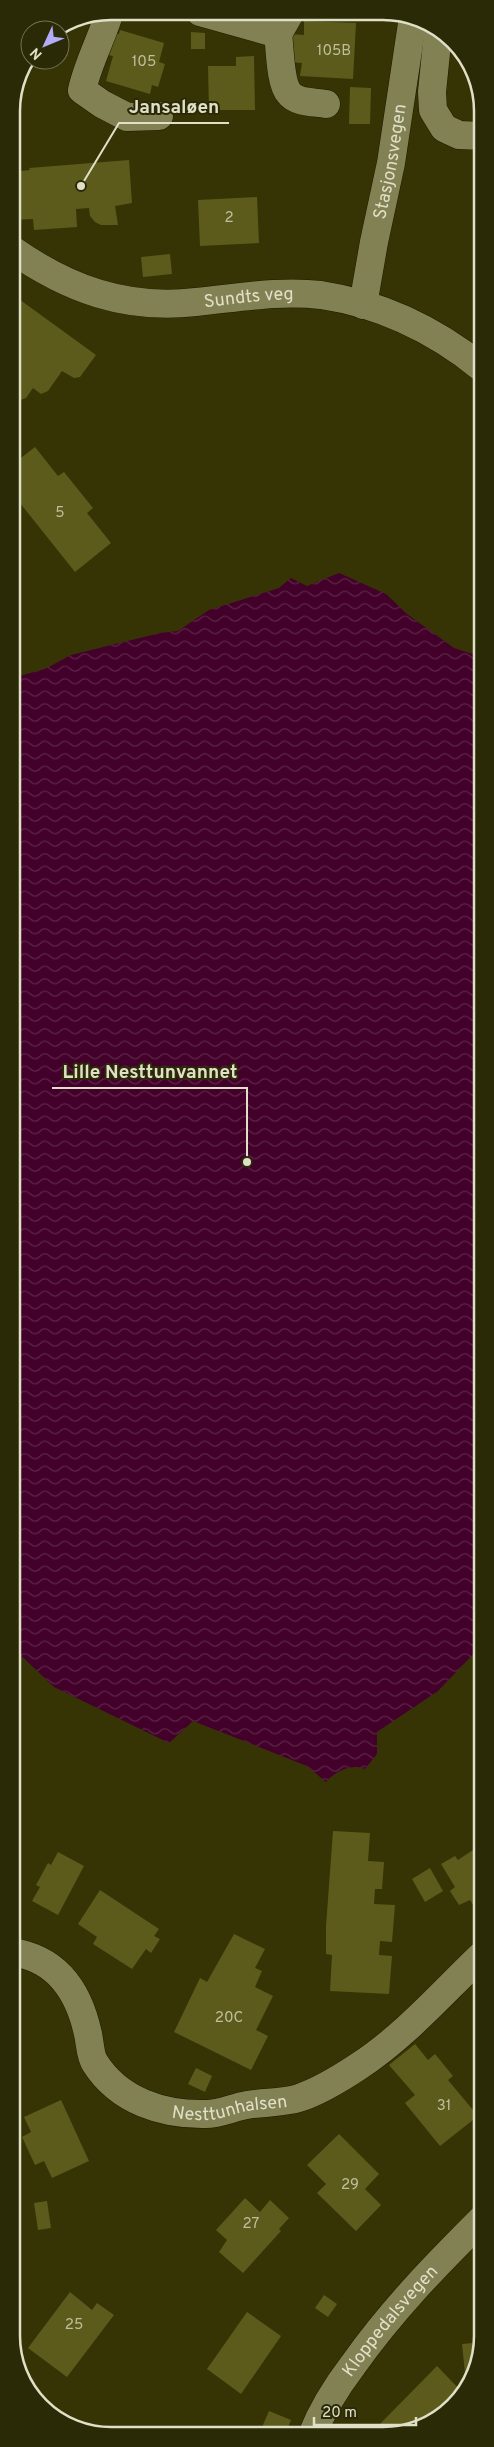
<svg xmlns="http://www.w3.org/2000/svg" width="494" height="2447" font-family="Overpass,sans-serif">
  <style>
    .water { fill: url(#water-waves) }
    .building { fill: #5c5b1c }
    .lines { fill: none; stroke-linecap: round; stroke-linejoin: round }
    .minor-casing { stroke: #1d1b00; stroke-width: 29 }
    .minor { stroke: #818153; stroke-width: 28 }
    .labels { text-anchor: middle; stroke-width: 4; stroke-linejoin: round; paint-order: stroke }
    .number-label { font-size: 15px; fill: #bfbf9d }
    .street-label { font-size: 18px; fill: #e0e0c8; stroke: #2b2a07 }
    .rim { fill: none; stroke: #e0e0c8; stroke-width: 2.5 }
    .leader { fill: none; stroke: #e0e0c8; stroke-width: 2 }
    .callout-dot { fill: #e0e0c8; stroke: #2b2a07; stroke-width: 2 }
    .callout-label { font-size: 19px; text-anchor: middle; font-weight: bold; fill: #e0e0c8; stroke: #2b2a07; stroke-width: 4; stroke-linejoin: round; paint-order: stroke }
  </style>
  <defs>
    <pattern id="water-waves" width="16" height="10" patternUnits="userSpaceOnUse" patternTransform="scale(1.25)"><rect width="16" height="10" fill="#42002a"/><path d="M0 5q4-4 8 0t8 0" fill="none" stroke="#5d2547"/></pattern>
  </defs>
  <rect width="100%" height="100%" fill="#363404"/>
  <path class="water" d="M 339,573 L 386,594 L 407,614 L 454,648 L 482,657 L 482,1645 L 438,1691 L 377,1732 L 377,1754 L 365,1769 C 352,1763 335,1771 326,1782 L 307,1766 L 193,1721 L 169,1743 L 54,1687 L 12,1647 L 12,678 L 45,669 L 71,655 L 160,633 L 178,631 L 209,610 L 279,588 L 291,578 L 307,586 Z"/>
  <g class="building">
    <path d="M 304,21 L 356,23 L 353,79 L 300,76 L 302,63 L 288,62 L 290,34 L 304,35 Z"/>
    <path d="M 120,30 L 164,43 L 159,62 L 165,64 L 158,87 L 152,85 L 150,94 L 106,81 L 113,56 L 108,55 L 114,33 L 119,34 Z"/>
    <path d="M 191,32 L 205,33 L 205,49 L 191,49 Z"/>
    <path d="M 254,56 L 255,110 L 209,110 L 208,66 L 236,66 L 236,57 Z"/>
    <path d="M 350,87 L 371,88 L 370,124 L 349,124 Z"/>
    <path d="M 129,160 L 132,203 L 115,206 L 118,225 L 101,225 L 95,222 L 90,216 L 89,208 L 76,209 L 77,227 L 34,230 L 33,219 L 11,220 L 11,172 L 30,170 L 29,168 Z"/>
    <path d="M 257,197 L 259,243 L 200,246 L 198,200 Z"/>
    <path d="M 170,254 L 172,274 L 143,277 L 141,257 Z"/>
    <path d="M 12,294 L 96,355 L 80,377 L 74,378 L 62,371 L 48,391 L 41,394 L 33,388 L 26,398 L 12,403 Z"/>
    <path d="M 35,447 L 58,476 L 64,472 L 93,508 L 87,513 L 111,543 L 75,572 L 12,493 L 12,465 Z"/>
    <path d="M 333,1831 L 370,1833 L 368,1861 L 384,1862 L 382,1889 L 375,1889 L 374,1904 L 395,1905 L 392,1942 L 380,1941 L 379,1955 L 392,1956 L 389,1994 L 330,1991 L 332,1955 L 326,1954 L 326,1926 Z"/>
    <path d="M 482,1844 L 482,1900 L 474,1906 L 470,1900 L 459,1905 L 450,1891 L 455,1887 L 441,1864 L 455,1856 L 458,1860 Z"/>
    <path d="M 58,1852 L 84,1866 L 58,1915 L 32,1901 L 40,1887 L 36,1885 L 48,1863 L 51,1865 Z"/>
    <path d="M 430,1868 L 443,1891 L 425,1902 L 412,1879 Z"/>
    <path d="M 100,1890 L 159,1929 L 154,1936 L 160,1939 L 151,1953 L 146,1949 L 132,1969 L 93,1944 L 97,1937 L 78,1924 Z"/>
    <path d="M 234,1934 L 265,1949 L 255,1968 L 262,1971 L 255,1987 L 273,1996 L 256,2030 L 268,2036 L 251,2070 L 174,2032 L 200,1978 L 207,1982 Z"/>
    <path d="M 415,2044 L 428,2060 L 435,2054 L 453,2076 L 448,2080 L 478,2116 L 440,2146 L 405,2103 L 415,2095 L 389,2065 Z"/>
    <path d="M 196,2068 L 212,2076 L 205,2092 L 188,2084 Z"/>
    <path d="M 61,2100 L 89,2161 L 52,2178 L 44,2161 L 35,2165 L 22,2137 L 31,2132 L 24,2117 Z"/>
    <path d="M 339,2134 L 379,2174 L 365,2189 L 381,2205 L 356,2231 L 317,2193 L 326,2184 L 307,2165 Z"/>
    <path d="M 245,2198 L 260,2212 L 270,2200 L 289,2218 L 279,2229 L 281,2231 L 243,2273 L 219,2252 L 227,2240 L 216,2230 Z"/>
    <path d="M 47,2201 L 51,2228 L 38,2230 L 34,2203 Z"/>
    <path d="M 70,2292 L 92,2310 L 97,2303 L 114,2315 L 67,2377 L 28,2348 Z"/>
    <path d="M 324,2295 L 337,2304 L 328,2317 L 315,2308 Z"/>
    <path d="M 247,2312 L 281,2336 L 241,2394 L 207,2369 Z"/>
    <path d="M 483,2342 L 466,2383 L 462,2344 Z"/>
    <path d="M 437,2366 L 462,2392 L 458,2402 L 427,2425 L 396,2435 L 386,2435 L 377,2427 Z"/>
    <path d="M 269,2411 L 291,2420 L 285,2435 L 259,2434 Z"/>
  </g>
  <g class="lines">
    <g class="minor-casing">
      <g id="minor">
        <path d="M 110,11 C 102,38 88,63 82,90 L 102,104 L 127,117 L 159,116"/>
        <path d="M 200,12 L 278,34 L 290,13"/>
        <path d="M 438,33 L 432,92 L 433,110 L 444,128 L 459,135 L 482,136"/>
        <path d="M 278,34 C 280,48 280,83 289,93 C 296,103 316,102 326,104"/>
        <path id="s1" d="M 11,249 C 68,289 125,310 196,302 C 238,298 279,290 321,295 C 381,304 435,330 482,368"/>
        <path id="s2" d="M 363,305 L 374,242 L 391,163 L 413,17"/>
        <path id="s3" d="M 12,1952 C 58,1959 79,1992 88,2034 C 90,2042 90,2056 95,2063 C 119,2101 163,2115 206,2114 C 220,2114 234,2107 247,2105 C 264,2102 283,2103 299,2098 C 320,2091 341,2078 359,2066 C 405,2036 443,1992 482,1955"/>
        <path id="s4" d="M 312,2435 C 322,2410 337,2386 353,2365 C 392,2310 435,2266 483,2218"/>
      </g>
    </g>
    <use href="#minor" class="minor"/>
  </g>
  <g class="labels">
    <g class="number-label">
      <text x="334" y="55">105B</text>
      <text x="144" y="66">105</text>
      <text x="229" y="222">2</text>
      <text x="60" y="517">5</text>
      <text x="229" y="2022">20C</text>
      <text x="444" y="2110">31</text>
      <text x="350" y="2189">29</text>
      <text x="251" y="2228">27</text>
      <text x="74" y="2329">25</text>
    </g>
    <g class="street-label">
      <text dy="6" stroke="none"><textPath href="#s2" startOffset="146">Stasjonsvegen</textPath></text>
      <text dy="6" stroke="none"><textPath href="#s1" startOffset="250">Sundts veg</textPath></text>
      <text dy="6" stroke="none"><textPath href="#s3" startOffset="302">Nesttunhalsen</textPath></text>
      <text dy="6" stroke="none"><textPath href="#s4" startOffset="139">Kloppedalsvegen</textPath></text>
    </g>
  </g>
  <path d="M0 0H494V2447H0ZM111 20H383A91 91 0 0 1 474 111V2336A91 91 0 0 1 383 2427H111A91 91 0 0 1 20 2336V111A91 91 0 0 1 111 20Z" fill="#2b2a07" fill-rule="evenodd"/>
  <path class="rim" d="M111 20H383A91 91 0 0 1 474 111V2336A91 91 0 0 1 383 2427H111A91 91 0 0 1 20 2336V111A91 91 0 0 1 111 20Z"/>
  <path class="leader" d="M81 186L119 123H229M247 1162L247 1088H52"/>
  <g class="callout-dot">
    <circle cx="81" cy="186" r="5"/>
    <circle cx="247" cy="1162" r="5"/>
  </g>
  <g class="callout-label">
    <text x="174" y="113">Jansaløen</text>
    <text x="150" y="1078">Lille Nesttunvannet</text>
  </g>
  <g transform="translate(45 45) rotate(226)"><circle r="24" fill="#2b2a07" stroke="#737354"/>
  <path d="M0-4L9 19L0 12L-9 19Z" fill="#b4acf9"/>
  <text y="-8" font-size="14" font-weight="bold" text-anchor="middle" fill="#e0e0c8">N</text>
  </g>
  <path d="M314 2417v8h102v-8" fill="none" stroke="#e0e0c8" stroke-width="2.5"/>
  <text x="322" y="2417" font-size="15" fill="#e0e0c8" stroke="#2b2a07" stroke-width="4" paint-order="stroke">20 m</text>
</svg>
